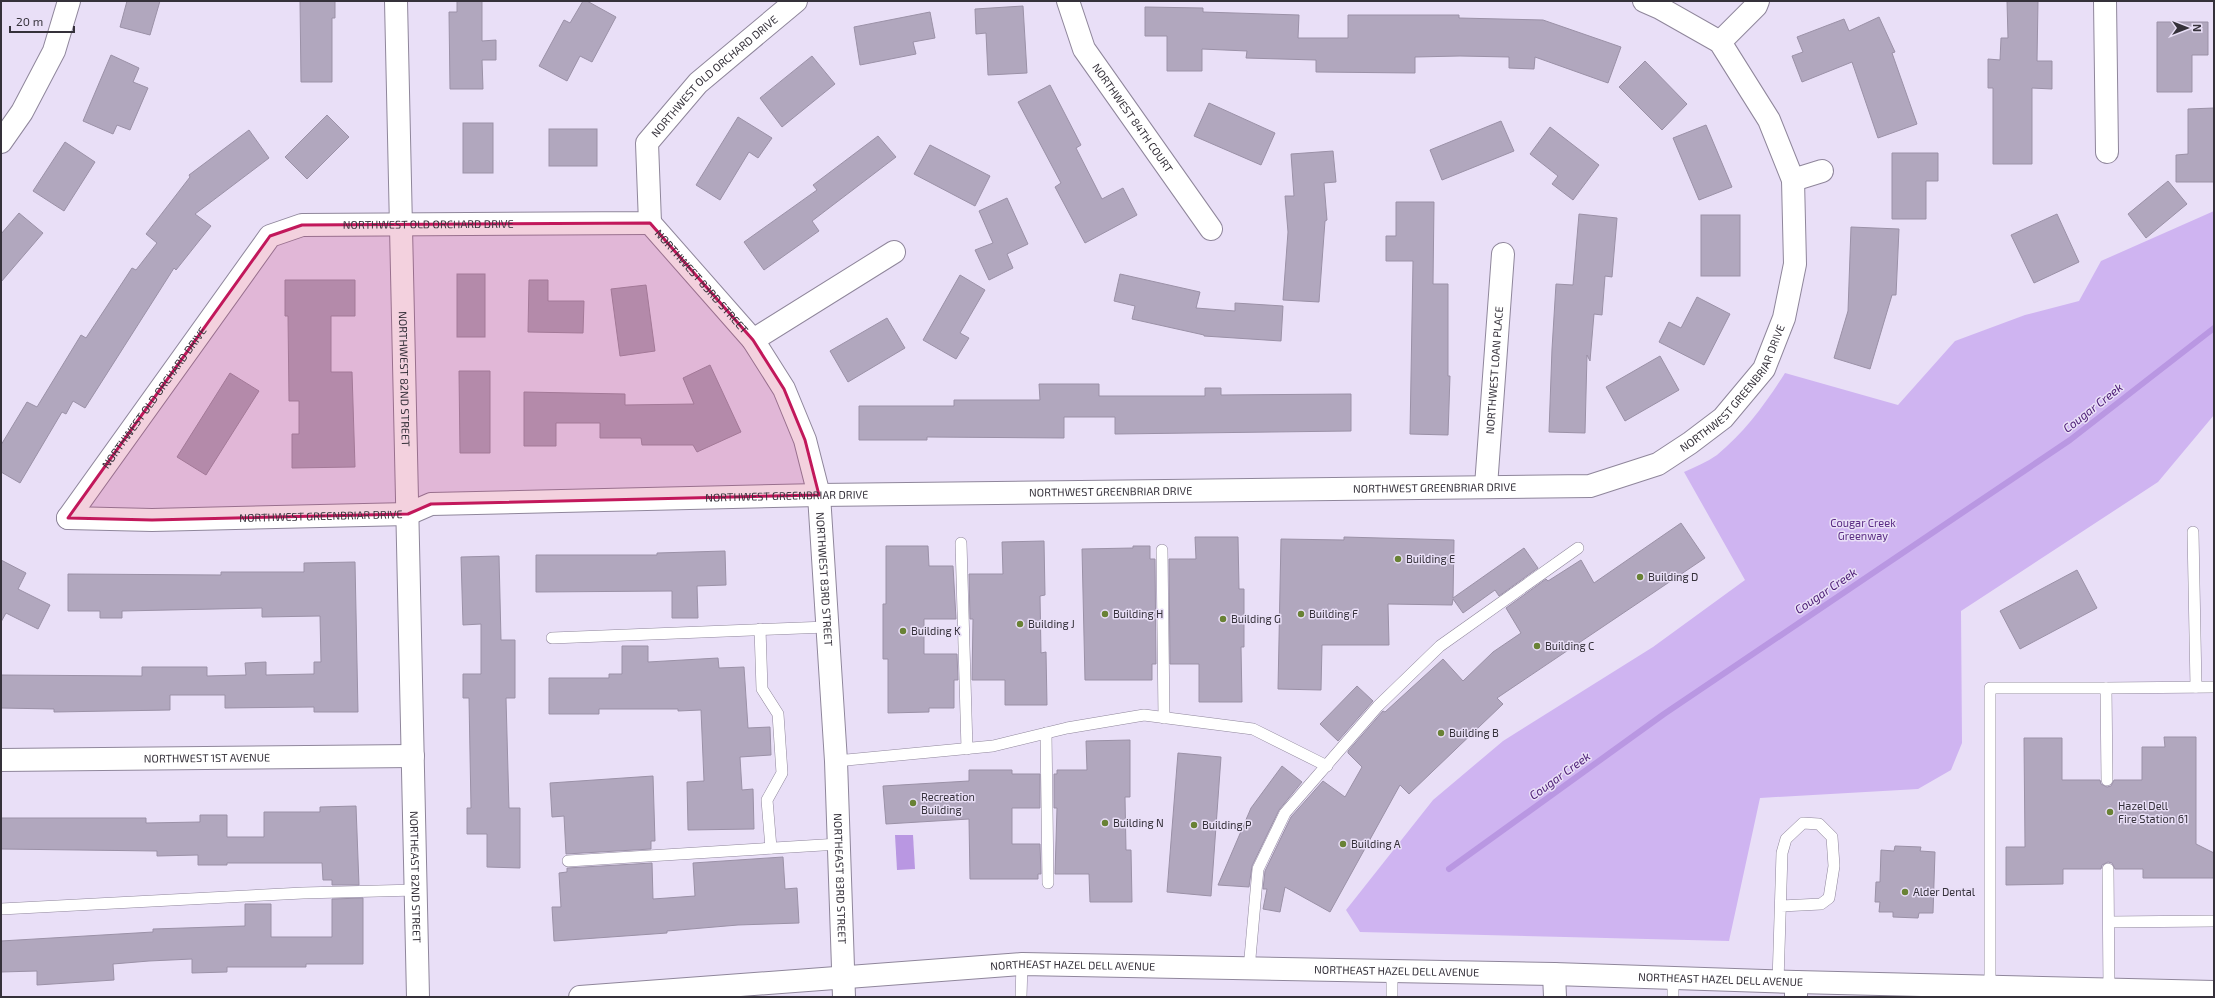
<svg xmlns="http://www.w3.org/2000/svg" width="2215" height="998" font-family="'Exo 2',sans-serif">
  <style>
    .green { fill: #cfb4f1 }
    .water { fill: #b997e2 }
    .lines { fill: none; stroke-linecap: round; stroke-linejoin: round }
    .stream { stroke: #b997e2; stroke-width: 6 }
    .building { fill: #b1a7be; stroke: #9b91a7 }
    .service-casing { stroke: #8f869b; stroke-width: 12 }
    .minor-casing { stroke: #8f869b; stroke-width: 24 }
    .tertiary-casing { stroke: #8f869b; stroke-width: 24 }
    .secondary-casing { stroke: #8f869b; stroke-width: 24 }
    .service { stroke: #fff; stroke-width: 11 }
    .minor { stroke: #fff; stroke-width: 22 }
    .tertiary { stroke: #fff; stroke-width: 22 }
    .secondary { stroke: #fff; stroke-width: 22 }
    .marked { fill: #c2185b; fill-opacity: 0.2; stroke: #c2185b; stroke-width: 3; stroke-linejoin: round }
    .poi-dot { fill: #698235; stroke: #e9dff7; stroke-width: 1.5 }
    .labels { text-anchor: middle; stroke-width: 3; stroke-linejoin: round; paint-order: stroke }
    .street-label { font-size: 11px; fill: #35313a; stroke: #e9dff7 }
    .park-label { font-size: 11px; fill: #592b83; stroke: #e9dff7 }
    .poi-label { font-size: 11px; fill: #35313a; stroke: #e9dff7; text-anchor: start }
    .water-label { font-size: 12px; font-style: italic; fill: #4f2077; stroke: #e9dff7 }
  </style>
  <rect width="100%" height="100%" fill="#e9dff7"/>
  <path class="green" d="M 2214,211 L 2214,415 L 2158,482 L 1961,611 L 1962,743 L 1951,770 L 1918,789 L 1760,798 L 1729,941 L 1360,932 L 1346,910 L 1433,800 L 1503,741 L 1653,647 L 1745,580 L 1684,472 C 1695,467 1707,462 1717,455 C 1745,432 1766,403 1785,373 L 1898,405 L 1955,341 L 2025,315 L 2079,301 L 2101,261 Z"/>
  <path class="water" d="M 895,835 L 913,835 L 915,869 L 897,870 Z"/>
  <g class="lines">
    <path class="stream" d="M 1449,869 L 1664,714 L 2070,440 L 2214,328"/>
  </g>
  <g class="building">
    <path d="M 127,1 L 160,1 L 150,35 L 120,27 Z"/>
    <path d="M 300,1 L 335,1 L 335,18 L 332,18 L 332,82 L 301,82 Z"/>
    <path d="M 457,1 L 482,1 L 482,41 L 496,40 L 496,60 L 482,60 L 483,89 L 450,89 L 449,12 L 457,12 Z"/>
    <path d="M 583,1 L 587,1 L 616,17 L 592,62 L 580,56 L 567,81 L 539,66 L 564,20 L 570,23 Z"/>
    <path d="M 2007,1 L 2038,1 L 2037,61 L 2052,61 L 2052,89 L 2032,88 L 2032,164 L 1993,164 L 1993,88 L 1988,88 L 1988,59 L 2000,60 L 2001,38 L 2008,38 Z"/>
    <path d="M 1023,6 L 1027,73 L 988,75 L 986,33 L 976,34 L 975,9 Z"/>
    <path d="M 1145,7 L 1203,8 L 1203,12 L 1299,15 L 1298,38 L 1348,38 L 1348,15 L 1459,15 L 1459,18 L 1543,20 L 1621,47 L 1608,83 L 1535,57 L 1534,69 L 1509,68 L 1509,57 L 1460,56 L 1415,57 L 1415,73 L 1316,72 L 1316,60 L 1246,58 L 1247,51 L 1202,49 L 1202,71 L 1167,71 L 1167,36 L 1145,36 Z"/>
    <path d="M 930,12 L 935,38 L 913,42 L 916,54 L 860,65 L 854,27 Z"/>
    <path d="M 1879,17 L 1895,52 L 1892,53 L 1917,124 L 1878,138 L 1852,62 L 1802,82 L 1792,56 L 1803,52 L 1797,37 L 1844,19 L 1849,31 Z"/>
    <path d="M 2157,22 L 2208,22 L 2208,55 L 2192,55 L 2192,92 L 2157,92 Z"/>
    <path d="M 111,55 L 139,68 L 133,82 L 148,88 L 130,130 L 117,125 L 113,134 L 83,121 Z"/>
    <path d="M 812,56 L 835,84 L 782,127 L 760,98 Z"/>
    <path d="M 1645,61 L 1687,104 L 1662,130 L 1619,87 Z"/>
    <path d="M 1050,85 L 1081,145 L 1076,148 L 1102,199 L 1123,188 L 1137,215 L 1085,243 L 1055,187 L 1061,183 L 1018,102 Z"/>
    <path d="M 1209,103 L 1275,133 L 1261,165 L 1194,136 Z"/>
    <path d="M 2214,108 L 2214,182 L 2176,182 L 2176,155 L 2188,154 L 2188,109 Z"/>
    <path d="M 327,115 L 349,137 L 307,179 L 285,157 Z"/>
    <path d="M 738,117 L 772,138 L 758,158 L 749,152 L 720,200 L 696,185 Z"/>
    <path d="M 1501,121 L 1514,151 L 1442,180 L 1430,150 Z"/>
    <rect x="463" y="123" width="30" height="50"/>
    <path d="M 1706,125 L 1732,187 L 1699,200 L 1673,138 Z"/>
    <path d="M 1550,127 L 1599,165 L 1573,200 L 1552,184 L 1558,176 L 1530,154 Z"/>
    <rect x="549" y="129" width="48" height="37"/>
    <path d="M 249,130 L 269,158 L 195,214 L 211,226 L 176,270 L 174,268 L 85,408 L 73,401 L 66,414 L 62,412 L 20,483 L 1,472 L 1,445 L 27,402 L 37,407 L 81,335 L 86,338 L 132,268 L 136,270 L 157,243 L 146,234 L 190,177 L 189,175 Z"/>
    <path d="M 878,136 L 896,157 L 812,221 L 819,231 L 764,270 L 744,242 L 817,190 L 813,185 Z"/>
    <path d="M 65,142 L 95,162 L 64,211 L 33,191 Z"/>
    <path d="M 930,145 L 990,176 L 975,206 L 914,174 Z"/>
    <path d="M 1333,151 L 1336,182 L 1324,183 L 1327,220 L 1325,221 L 1319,302 L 1283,300 L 1288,232 L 1285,196 L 1294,196 L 1291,154 Z"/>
    <path d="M 1892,153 L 1938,153 L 1938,181 L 1926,181 L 1926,219 L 1892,219 Z"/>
    <path d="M 2168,181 L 2187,204 L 2146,238 L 2128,214 Z"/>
    <path d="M 1007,198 L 1028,244 L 1007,254 L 1013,268 L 989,280 L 975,250 L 993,243 L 979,211 Z"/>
    <path d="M 1396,202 L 1434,202 L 1433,284 L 1448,284 L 1448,376 L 1450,376 L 1448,435 L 1410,434 L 1413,261 L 1386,261 L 1386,236 L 1396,236 Z"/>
    <path d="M 19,213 L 43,233 L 1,282 L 1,234 Z"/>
    <path d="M 1579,214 L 1617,218 L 1612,277 L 1605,276 L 1602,315 L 1594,314 L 1590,361 L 1587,355 L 1585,433 L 1549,432 L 1552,349 L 1556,284 L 1573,285 Z"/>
    <path d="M 2057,214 L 2079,262 L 2034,283 L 2011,235 Z"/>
    <rect x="1701" y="215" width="39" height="61"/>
    <path d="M 1851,227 L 1899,229 L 1896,295 L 1892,295 L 1870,369 L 1834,358 L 1848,311 Z"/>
    <rect x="457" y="274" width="28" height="63"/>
    <path d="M 1120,274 L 1200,292 L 1196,308 L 1235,311 L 1235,303 L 1283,306 L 1281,341 L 1204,336 L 1204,335 L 1132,319 L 1135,306 L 1114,301 Z"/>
    <path d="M 960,275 L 985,290 L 960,333 L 969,338 L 956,359 L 923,340 Z"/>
    <path d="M 285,280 L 355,280 L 355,316 L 331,316 L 331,372 L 352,372 L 355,467 L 292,468 L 292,434 L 299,434 L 299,401 L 289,401 L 288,316 L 285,316 Z"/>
    <path d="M 529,280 L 548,280 L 548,301 L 584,301 L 583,333 L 528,332 Z"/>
    <path d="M 646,285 L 655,351 L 620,356 L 611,289 Z"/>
    <path d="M 1697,297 L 1730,314 L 1704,365 L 1659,342 L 1669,322 L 1681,328 Z"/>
    <path d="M 887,318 L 905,348 L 848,382 L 830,351 Z"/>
    <path d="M 1660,356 L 1679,390 L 1625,421 L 1606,387 Z"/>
    <path d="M 710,365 L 741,432 L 697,452 L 693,445 L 642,445 L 641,438 L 600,438 L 600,423 L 556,423 L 556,446 L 524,446 L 524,392 L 625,394 L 625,405 L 694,404 L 683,378 Z"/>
    <path d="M 459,371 L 490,371 L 490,453 L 460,453 Z"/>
    <path d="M 230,373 L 259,391 L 206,475 L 177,457 Z"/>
    <path d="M 1039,384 L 1099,384 L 1099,396 L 1205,396 L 1205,388 L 1221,388 L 1221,395 L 1351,394 L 1351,431 L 1115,434 L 1115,417 L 1064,417 L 1064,438 L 927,437 L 927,440 L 859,440 L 859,406 L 954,406 L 954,400 L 1040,400 Z"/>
    <path d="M 1681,523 L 1705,558 L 1497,698 L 1503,704 L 1409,794 L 1400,785 L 1330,912 L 1285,887 L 1280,912 L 1263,909 L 1267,889 L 1263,889 L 1265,871 L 1291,817 L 1323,781 L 1345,797 L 1362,767 L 1348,753 L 1348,751 L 1383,711 L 1385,712 L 1443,659 L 1463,681 L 1493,652 L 1521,633 L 1506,608 L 1546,579 L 1548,581 L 1581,560 L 1594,583 Z"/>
    <path d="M 1195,537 L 1238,537 L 1239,589 L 1244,589 L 1244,647 L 1241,647 L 1242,702 L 1199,702 L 1199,664 L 1170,664 L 1169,559 L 1196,559 Z"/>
    <path d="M 1344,537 L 1454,540 L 1453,598 L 1524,548 L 1538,568 L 1499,596 L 1495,590 L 1463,613 L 1453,599 L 1452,605 L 1388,604 L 1389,645 L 1322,645 L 1321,690 L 1278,689 L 1281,539 L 1344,540 Z"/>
    <path d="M 1044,541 L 1045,595 L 1040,596 L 1041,653 L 1046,652 L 1047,705 L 1005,705 L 1005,680 L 972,680 L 973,619 L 970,619 L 969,574 L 1003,574 L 1002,542 Z"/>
    <path d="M 886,546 L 928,546 L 929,566 L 953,566 L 956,619 L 924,619 L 924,654 L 957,654 L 958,680 L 954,680 L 954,708 L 929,708 L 929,712 L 888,713 L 888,659 L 883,659 L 883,604 L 886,604 Z"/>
    <path d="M 1133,546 L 1150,546 L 1150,559 L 1155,559 L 1156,664 L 1152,664 L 1152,680 L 1085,680 L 1082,549 L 1133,548 Z"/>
    <path d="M 725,551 L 726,585 L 697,586 L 698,618 L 672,618 L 672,591 L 536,592 L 536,555 L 657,555 L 657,553 Z"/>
    <path d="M 499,556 L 501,640 L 515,640 L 515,698 L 506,698 L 509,808 L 520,808 L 520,868 L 487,867 L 487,834 L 467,834 L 467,808 L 471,808 L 469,698 L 463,698 L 463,674 L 481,674 L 481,624 L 463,625 L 461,557 Z"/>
    <path d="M 1,560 L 26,573 L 18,589 L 50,605 L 38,629 L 6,613 L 1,622 Z"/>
    <path d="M 355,562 L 358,712 L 314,712 L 314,707 L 225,708 L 225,695 L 170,695 L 170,710 L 54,712 L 54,709 L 1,708 L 1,675 L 142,676 L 142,667 L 207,667 L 207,676 L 246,675 L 245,663 L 266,662 L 266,675 L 314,674 L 314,662 L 321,662 L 320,616 L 262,617 L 262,608 L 122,611 L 122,618 L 100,618 L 100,611 L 68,611 L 68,574 L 221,575 L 221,572 L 304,572 L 304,563 Z"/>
    <path d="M 2077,570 L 2097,608 L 2020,649 L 2000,611 Z"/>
    <path d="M 622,646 L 648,646 L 648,662 L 718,658 L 719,668 L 744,667 L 748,728 L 770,727 L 771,755 L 740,757 L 742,790 L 753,789 L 754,829 L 688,830 L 687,782 L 704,781 L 701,710 L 678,711 L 678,709 L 599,709 L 599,714 L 549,714 L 549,678 L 609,678 L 609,674 L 622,674 Z"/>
    <path d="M 1357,686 L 1373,701 L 1338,741 L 1320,724 Z"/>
    <path d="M 2164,737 L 2196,737 L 2196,844 L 2214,853 L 2214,878 L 2143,878 L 2143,869 L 2115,869 L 2112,863 L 2108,862 L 2102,865 L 2101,869 L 2063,869 L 2063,884 L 2006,885 L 2006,847 L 2025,847 L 2024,738 L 2062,738 L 2062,780 L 2100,780 L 2101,784 L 2107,787 L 2111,786 L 2114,780 L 2142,780 L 2142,747 L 2165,747 Z"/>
    <path d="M 1130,740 L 1130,797 L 1125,797 L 1126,850 L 1131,850 L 1132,902 L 1090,902 L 1089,874 L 1055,874 L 1057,808 L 1054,808 L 1054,774 L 1057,774 L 1057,770 L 1087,770 L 1086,741 Z"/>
    <path d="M 1178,753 L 1221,757 L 1211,896 L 1167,892 Z"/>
    <path d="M 1282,766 L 1302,782 L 1279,810 L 1252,866 L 1249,887 L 1218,885 L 1251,808 Z"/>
    <path d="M 969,770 L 1012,770 L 1012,774 L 1040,774 L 1040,808 L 1012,808 L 1012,844 L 1040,844 L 1041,874 L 1038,874 L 1038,879 L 970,879 L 969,819 L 886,824 L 883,786 L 969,781 Z"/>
    <path d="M 653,776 L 655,841 L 651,841 L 651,849 L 566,854 L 564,816 L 552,817 L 550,783 Z"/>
    <path d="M 356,806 L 359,885 L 332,885 L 332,880 L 323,880 L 322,863 L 227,863 L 227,865 L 198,865 L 198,855 L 157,856 L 157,851 L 1,849 L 1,818 L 146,818 L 146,823 L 200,822 L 200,815 L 227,815 L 227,837 L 264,837 L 264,812 L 320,812 L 320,807 Z"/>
    <path d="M 1895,846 L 1921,847 L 1920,851 L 1935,852 L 1933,913 L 1919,913 L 1918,918 L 1893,917 L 1893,912 L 1879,912 L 1880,902 L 1875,902 L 1876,882 L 1880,882 L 1881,850 L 1894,851 Z"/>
    <path d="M 783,857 L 785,889 L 797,888 L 799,923 L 738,925 L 667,931 L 667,933 L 554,941 L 552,907 L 561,907 L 559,873 L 567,872 L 567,868 L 652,863 L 653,899 L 695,896 L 693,863 Z"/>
    <path d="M 363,898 L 363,964 L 306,964 L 306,967 L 227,967 L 227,972 L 192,973 L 192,959 L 149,961 L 113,964 L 114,980 L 37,985 L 37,971 L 1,972 L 1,941 L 153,932 L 153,929 L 245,926 L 245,904 L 271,904 L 271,937 L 332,937 L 332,899 Z"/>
  </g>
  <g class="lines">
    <g class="service-casing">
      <g id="service">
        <path d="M 2193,532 L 2196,687"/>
        <path d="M 961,543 L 967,749"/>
        <path d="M 1162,550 L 1164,718"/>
        <path d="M 760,629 L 762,689 L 778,714 L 782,773 L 767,800 L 771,848"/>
        <path d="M 552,638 L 827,627"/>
        <path d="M 1046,733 L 1048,883"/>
        <path d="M 836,761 L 993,746 L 1067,728 L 1144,715 L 1253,729 L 1327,766"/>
        <path d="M 2107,780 L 2106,688 L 2214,687"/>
        <path d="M 568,861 L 839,844"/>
        <path d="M 2108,869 L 2109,990"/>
        <path d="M 1,909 L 303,893 L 416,890"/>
        <path d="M 2109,922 L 2214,921"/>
        <path d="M 1249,969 L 1258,869 L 1285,813 L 1378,706 L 1440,646 L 1578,548"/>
        <path d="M 1392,972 L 1392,997"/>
        <path d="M 1778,982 L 1782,853 L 1786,839 L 1803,823 L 1819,824 L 1832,837 L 1834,866 L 1829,898 L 1821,904 L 1781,906"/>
        <path d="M 1990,987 L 1990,688 L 2106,688"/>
        <path d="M 1021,997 L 1022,964"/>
        <path d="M 1673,997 L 1673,978"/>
      </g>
    </g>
    <g class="minor-casing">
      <g id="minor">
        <path id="s1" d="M 1068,1 L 1084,49 L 1211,229"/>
        <path d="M 2105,1 L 2107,152"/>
        <path d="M 1720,42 L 1756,6 L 1758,1"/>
        <path d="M 1,142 L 22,112 L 54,51 L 69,1"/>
        <path d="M 1793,180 L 1822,171"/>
        <path id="s2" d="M 650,223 L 753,340 L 784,389 L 805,440 L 819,495 L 836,761 L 844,997"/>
        <path d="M 753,340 L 894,252"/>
        <path id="s3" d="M 1486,486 L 1503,254"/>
        <path id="s4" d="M 68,518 L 152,520 L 408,514 L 431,504 L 819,495 L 1590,486 L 1658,464 L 1690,443 L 1723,418 L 1764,369 L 1784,318 L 1795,264 L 1793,180 L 1769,120 L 1720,42 L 1660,8 L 1644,1"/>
        <path id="s5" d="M 68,518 L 270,236 L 302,225 L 650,223 L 647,143 L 698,83 L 796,1"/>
        <path id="s6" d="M 1,760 L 413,756"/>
        <path d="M 1554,974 L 1555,997"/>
      </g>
    </g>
    <g class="tertiary-casing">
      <g id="tertiary">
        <path id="s7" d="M 396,1 L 418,997"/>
        <path d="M 1796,982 L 1796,997"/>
      </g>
    </g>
    <g class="secondary-casing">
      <g id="secondary">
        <path id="s8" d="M 580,997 L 1022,964 L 1554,974 L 1796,982 L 2214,992"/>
      </g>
    </g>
    <use href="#service" class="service"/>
    <use href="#minor" class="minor"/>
    <use href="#tertiary" class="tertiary"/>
    <use href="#secondary" class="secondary"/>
  </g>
  <path class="marked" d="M 650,223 L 753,340 L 784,389 L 805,440 L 819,495 L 431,504 L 408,514 L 152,520 L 68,518 L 270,236 L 302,225 Z"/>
  <g class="poi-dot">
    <circle cx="1398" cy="559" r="4"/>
    <circle cx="1640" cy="577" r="4"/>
    <circle cx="1105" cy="614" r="4"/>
    <circle cx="1301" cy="614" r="4"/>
    <circle cx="1223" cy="619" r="4"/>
    <circle cx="1020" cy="624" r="4"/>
    <circle cx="903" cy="631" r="4"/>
    <circle cx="1537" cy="646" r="4"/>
    <circle cx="1441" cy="733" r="4"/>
    <circle cx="913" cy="803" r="4"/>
    <circle cx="2110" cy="812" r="4"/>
    <circle cx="1105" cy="823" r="4"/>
    <circle cx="1194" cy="825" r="4"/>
    <circle cx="1343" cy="844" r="4"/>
    <circle cx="1905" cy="892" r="4"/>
  </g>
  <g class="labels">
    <g class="street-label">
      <text dy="4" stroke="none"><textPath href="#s5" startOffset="904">NORTHWEST OLD ORCHARD DRIVE</textPath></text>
      <text dy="4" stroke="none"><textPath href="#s1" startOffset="135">NORTHWEST 84TH COURT</textPath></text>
      <text dy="4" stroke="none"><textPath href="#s5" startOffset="507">NORTHWEST OLD ORCHARD DRIVE</textPath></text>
      <text dy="4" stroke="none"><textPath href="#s2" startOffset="78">NORTHWEST 83RD STREET</textPath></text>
      <text dy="4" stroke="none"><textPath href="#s3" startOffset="116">NORTHWEST LOAN PLACE</textPath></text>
      <text dy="4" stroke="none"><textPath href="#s7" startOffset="378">NORTHWEST 82ND STREET</textPath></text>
      <text dy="4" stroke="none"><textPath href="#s4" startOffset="1705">NORTHWEST GREENBRIAR DRIVE</textPath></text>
      <text dy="4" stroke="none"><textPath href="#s5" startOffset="148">NORTHWEST OLD ORCHARD DRIVE</textPath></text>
      <text dy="4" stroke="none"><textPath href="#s4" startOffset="1369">NORTHWEST GREENBRIAR DRIVE</textPath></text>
      <text dy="4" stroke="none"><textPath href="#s4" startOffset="1045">NORTHWEST GREENBRIAR DRIVE</textPath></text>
      <text dy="4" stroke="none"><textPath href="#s4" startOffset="721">NORTHWEST GREENBRIAR DRIVE</textPath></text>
      <text dy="4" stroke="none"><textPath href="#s4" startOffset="253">NORTHWEST GREENBRIAR DRIVE</textPath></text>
      <text dy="4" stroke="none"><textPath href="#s2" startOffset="410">NORTHWEST 83RD STREET</textPath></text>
      <text dy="4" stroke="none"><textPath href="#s6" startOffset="206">NORTHWEST 1ST AVENUE</textPath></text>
      <text dy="4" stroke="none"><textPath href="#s7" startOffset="876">NORTHEAST 82ND STREET</textPath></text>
      <text dy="4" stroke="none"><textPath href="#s2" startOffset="710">NORTHEAST 83RD STREET</textPath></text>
      <text dy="4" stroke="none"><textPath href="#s8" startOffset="494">NORTHEAST HAZEL DELL AVENUE</textPath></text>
      <text dy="4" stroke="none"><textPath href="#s8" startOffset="818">NORTHEAST HAZEL DELL AVENUE</textPath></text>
      <text dy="4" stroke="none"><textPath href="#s8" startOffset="1142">NORTHEAST HAZEL DELL AVENUE</textPath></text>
    </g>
    <g class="park-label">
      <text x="1863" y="527">Cougar Creek<tspan x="1863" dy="13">Greenway</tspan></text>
    </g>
    <g class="poi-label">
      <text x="1406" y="563">Building E</text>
      <text x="1648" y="581">Building D</text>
      <text x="1113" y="618">Building H</text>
      <text x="1309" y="618">Building F</text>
      <text x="1231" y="623">Building G</text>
      <text x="1028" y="628">Building J</text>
      <text x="911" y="635">Building K</text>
      <text x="1545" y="650">Building C</text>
      <text x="1449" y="737">Building B</text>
      <text x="921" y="801">Recreation<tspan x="921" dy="13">Building</tspan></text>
      <text x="2118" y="810">Hazel Dell<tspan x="2118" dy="13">Fire Station 61</tspan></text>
      <text x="1113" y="827">Building N</text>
      <text x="1202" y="829">Building P</text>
      <text x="1351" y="848">Building A</text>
      <text x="1913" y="896">Alder Dental</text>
    </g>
    <g class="water-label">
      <text transform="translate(2093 408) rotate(-38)" y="4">Cougar Creek</text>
      <text transform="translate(1826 591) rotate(-34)" y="4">Cougar Creek</text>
      <text transform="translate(1560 776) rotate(-36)" y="4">Cougar Creek</text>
    </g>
  </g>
  <rect width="2215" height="998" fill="none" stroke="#35313a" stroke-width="4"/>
  <g transform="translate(2187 28) rotate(90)" stroke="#e9dff7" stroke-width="3" paint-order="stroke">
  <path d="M0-3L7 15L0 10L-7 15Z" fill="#35313a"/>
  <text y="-6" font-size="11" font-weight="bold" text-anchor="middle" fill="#35313a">N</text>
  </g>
  <path d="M10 26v6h64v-6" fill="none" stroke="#35313a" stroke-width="2"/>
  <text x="16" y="26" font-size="12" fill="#35313a" stroke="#e9dff7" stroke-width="3" paint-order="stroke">20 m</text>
</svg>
